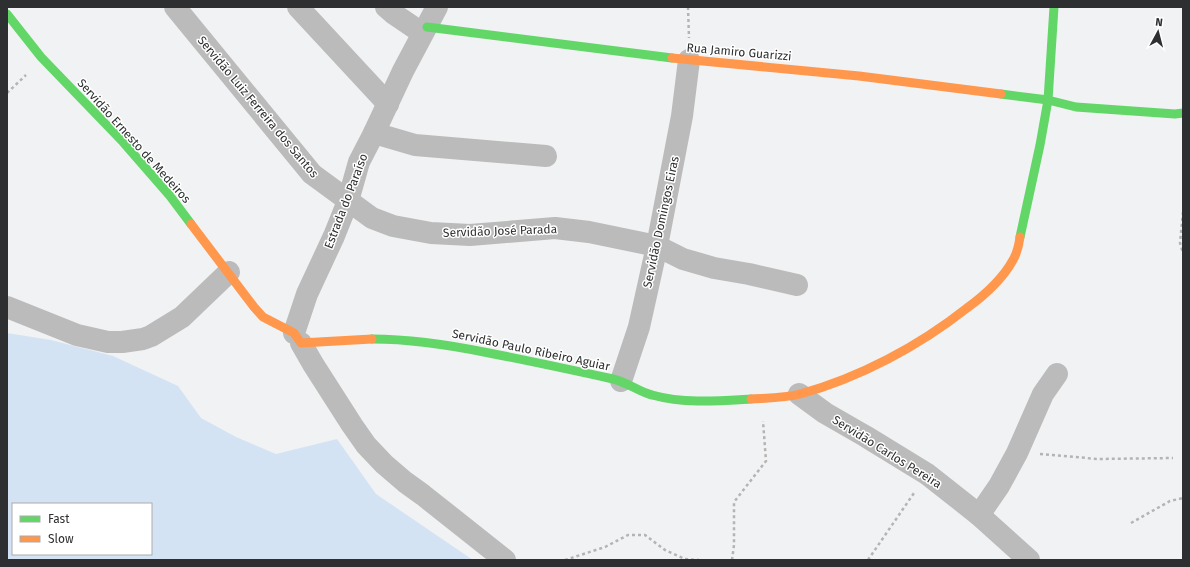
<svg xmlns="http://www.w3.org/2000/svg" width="1190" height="567" font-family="'Fira Sans',sans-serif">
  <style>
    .green { fill: #d4e3f4; fill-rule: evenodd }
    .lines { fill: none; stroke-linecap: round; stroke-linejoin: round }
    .path { stroke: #b5b4b5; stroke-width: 2.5; stroke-dasharray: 3 3; stroke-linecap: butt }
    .street { stroke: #bbb; stroke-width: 22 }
    .fast { stroke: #63d668; stroke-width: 9 }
    .slow { stroke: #ff974d; stroke-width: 9 }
    .labels { text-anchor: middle; stroke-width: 3; stroke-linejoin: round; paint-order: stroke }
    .street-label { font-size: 12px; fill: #2e2f30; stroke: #fff }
  </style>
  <rect width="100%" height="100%" fill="#f1f2f3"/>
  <path class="green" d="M 7,333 L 51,340 L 113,356 L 178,386 L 201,418 L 236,437 L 276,454 L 337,439 L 376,494 L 473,560 L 7,560 ZM 13,504 L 151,504 L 151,554 L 13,554 Z"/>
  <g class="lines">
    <g class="path">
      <path d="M 688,7 L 689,38"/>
      <path d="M 7,93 L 26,75"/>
      <path d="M 1183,212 L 1180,243 L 1183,253"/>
      <path d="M 1040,454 L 1098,459 L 1173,458"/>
      <path d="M 1131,523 L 1170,501 L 1183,498"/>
      <path d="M 565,560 L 605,547 L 628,535 L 645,535 L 665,550 L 685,559 L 699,560"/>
      <path d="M 732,560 L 734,545 L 734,502 L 766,461 L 763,421"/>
      <path d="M 868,560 L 914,493"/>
    </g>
    <g class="street">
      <path d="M 175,7 L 312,174 L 372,218 L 393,226 L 431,233 L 470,235 L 555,228 L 589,232 L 657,246 L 683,259 L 714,268 L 749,274 L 797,285"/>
      <path d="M 298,7 L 388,104"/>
      <path d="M 386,7 L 394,14 L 422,33"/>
      <path d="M 374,133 L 415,145 L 546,156"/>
      <path d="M 7,307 L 77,335 L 108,342 L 122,342 L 143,339 L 151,336 L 182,317 L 229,272"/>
      <path d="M 294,333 L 307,294 L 334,236 L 348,201 L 359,162 L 374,133 L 403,71 L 437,7"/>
      <path d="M 301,343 L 313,364 L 352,425 L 366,445 L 384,464 L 405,482 L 423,495 L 505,560"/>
      <path d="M 621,381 L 639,327 L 657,246 L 682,116 L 689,60"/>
      <path d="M 799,394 L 825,413 L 865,436 L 927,474 L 979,515 L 1029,560"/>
      <path d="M 979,515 L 999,486 L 1017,453 L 1043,394 L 1057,374"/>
    </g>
    <g class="fast">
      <path d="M 7,14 L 41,57 L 123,142 L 170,196 L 191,224"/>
      <path d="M 427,27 L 672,58"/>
      <path d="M 1001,94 L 1048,100 L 1076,107 L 1175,114 L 1183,113"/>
      <path d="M 1020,237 L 1040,145 L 1048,100 L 1054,7"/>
      <path d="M 372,339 C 411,339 450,345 489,353 C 530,361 572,370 613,379 C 627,382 639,392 652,395 C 685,404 718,401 751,399"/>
    </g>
    <g class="slow">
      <path d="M 672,58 L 859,76 L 1001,94"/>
      <path d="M 191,224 L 254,307 L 263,317 L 294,333 L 301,343 L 372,339"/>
      <path d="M 751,399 C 767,398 785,398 800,394 C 859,378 919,346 967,308 C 985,295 1002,280 1013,260 C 1017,253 1019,245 1020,237"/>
    </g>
  </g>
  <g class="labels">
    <g class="street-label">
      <text transform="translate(739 52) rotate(5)" y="4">Rua Jamiro Guarizzi</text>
      <text transform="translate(258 107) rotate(50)" y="4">Servidão Luiz Ferreira dos Santos</text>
      <text transform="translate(134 141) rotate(48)" y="4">Servidão Ernesto de Medeiros</text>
      <text transform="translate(346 201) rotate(-69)" y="4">Estrada do Paraíso</text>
      <text transform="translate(661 222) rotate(-78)" y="4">Servidão Domingos Eiras</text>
      <text transform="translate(500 231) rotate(-2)" y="4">Servidão José Parada</text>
      <text transform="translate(531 350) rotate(12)" y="4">Servidão Paulo Ribeiro Aguiar</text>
      <text transform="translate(887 452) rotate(32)" y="4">Servidão Carlos Pereira</text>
    </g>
  </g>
  <rect width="1190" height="567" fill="none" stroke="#2e2f30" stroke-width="16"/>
  <rect x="12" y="503" width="140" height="52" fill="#ffffff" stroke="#abacac"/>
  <rect x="20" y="516" width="20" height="6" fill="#63d668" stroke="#abacac"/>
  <text x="48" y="523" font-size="12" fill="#2e2f30">Fast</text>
  <rect x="20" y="536" width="20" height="6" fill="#ff974d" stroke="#abacac"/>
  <text x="48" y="543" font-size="12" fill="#2e2f30">Slow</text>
  <g transform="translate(1158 32) rotate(7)" stroke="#ffffff" stroke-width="3" paint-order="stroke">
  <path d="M0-3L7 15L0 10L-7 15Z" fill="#2e2f30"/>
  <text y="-6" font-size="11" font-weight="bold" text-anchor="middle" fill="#2e2f30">N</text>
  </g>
</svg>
